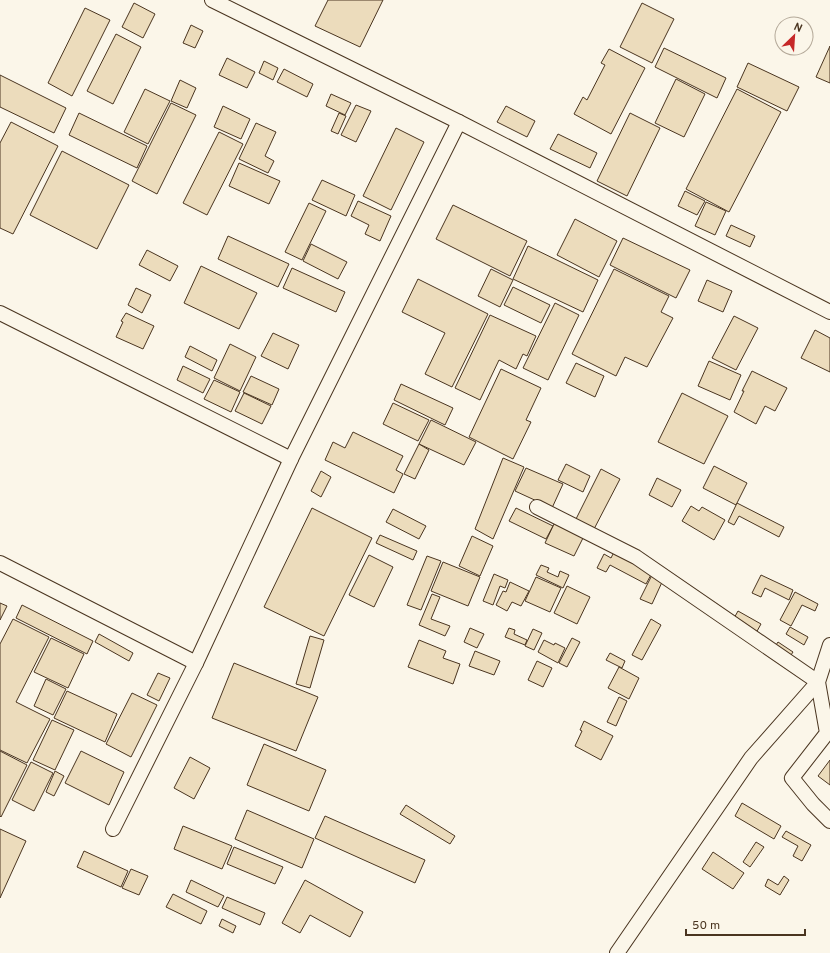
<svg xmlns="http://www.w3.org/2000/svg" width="830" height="953" font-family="Overpass,sans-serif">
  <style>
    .building { fill: #ecdcbc; stroke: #4a3520 }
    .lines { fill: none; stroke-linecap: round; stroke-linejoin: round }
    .street-casing { stroke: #4a3520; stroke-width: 16 }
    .street { stroke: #fbf6e9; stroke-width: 14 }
  </style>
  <rect width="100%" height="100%" fill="#fbf6e9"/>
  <g class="building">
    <path d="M 328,0 L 383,0 L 360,47 L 315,26 Z"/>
    <path d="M 134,3 L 155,14 L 143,38 L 122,27 Z"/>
    <path d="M 642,3 L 674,19 L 652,63 L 620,47 Z"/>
    <path d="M 85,8 L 110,20 L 72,96 L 48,83 Z"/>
    <path d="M 191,25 L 203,31 L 195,48 L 183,43 Z"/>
    <path d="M 116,34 L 141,47 L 113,104 L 87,91 Z"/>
    <path d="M 830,46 L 830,83 L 816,77 Z"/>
    <path d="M 664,48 L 726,78 L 717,98 L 655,67 Z"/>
    <path d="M 609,49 L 645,68 L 611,134 L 574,114 L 583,97 L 587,100 L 605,65 L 601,63 Z"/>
    <path d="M 227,58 L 255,72 L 247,88 L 219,75 Z"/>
    <path d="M 264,61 L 278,68 L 273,80 L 259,73 Z"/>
    <path d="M 748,63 L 799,87 L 787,111 L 737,87 Z"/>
    <path d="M 284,69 L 313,84 L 307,97 L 277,82 Z"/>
    <path d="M 0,75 L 66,108 L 54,133 L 0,107 Z"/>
    <path d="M 676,79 L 705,94 L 684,137 L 655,123 Z"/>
    <path d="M 180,80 L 196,88 L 187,108 L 171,101 Z"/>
    <path d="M 145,89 L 170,101 L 148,144 L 124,132 Z"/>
    <path d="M 737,89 L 781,112 L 729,212 L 686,189 Z"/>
    <path d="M 331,94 L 351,103 L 345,115 L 326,106 Z"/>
    <path d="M 171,103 L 196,115 L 157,194 L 132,181 Z"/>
    <path d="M 356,105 L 371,111 L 356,142 L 341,135 Z"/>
    <path d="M 223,106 L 250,119 L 241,139 L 214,127 Z"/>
    <path d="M 506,106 L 535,121 L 527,137 L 497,122 Z"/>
    <path d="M 79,113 L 147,146 L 137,168 L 69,135 Z"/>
    <path d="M 339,113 L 346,116 L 338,134 L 331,131 Z"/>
    <path d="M 630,113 L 660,128 L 627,196 L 597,181 Z"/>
    <path d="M 11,122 L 58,146 L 13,234 L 0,228 L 0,143 Z"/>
    <path d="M 256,123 L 276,132 L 265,156 L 274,161 L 268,173 L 239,159 Z"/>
    <path d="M 396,128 L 424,142 L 391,210 L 363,196 Z"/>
    <path d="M 219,132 L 243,144 L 207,215 L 183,203 Z"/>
    <path d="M 558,134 L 597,153 L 590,168 L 550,149 Z"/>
    <path d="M 62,151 L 129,185 L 97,249 L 30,215 Z"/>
    <path d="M 239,163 L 280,181 L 269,204 L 229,186 Z"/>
    <path d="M 322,180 L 355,195 L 346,216 L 312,200 Z"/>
    <path d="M 685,191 L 705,201 L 697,215 L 678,206 Z"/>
    <path d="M 358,201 L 391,216 L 380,241 L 365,234 L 369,225 L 351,216 Z"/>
    <path d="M 706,202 L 726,211 L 715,235 L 695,226 Z"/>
    <path d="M 309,203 L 326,211 L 302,260 L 285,252 Z"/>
    <path d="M 453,205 L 527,241 L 510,276 L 436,239 Z"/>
    <path d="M 575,219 L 617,241 L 599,277 L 557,255 Z"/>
    <path d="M 731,225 L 755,236 L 750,247 L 726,236 Z"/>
    <path d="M 228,236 L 289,264 L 278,287 L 218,259 Z"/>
    <path d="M 623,238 L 690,270 L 676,298 L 610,265 Z"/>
    <path d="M 311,244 L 347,262 L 338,279 L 303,261 Z"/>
    <path d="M 528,246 L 598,280 L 583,312 L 513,279 Z"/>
    <path d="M 147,250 L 178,266 L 170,281 L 139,265 Z"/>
    <path d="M 201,266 L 257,293 L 239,329 L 184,303 Z"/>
    <path d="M 292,268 L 345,292 L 336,312 L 283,288 Z"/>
    <path d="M 491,269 L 513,280 L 500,307 L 478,296 Z"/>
    <path d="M 614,269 L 669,296 L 661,312 L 673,318 L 647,367 L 625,357 L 616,376 L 572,354 Z"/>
    <path d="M 418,279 L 488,314 L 452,387 L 425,374 L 445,333 L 402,312 Z"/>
    <path d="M 707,280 L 732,291 L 723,312 L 698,301 Z"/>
    <path d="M 513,287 L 550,305 L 541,323 L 504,305 Z"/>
    <path d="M 136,288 L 151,295 L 142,313 L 128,305 Z"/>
    <path d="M 555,303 L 579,315 L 548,380 L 523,368 Z"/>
    <path d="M 126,313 L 154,326 L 143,349 L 116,337 L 123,322 L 121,321 Z"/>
    <path d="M 490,315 L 536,336 L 527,356 L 523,354 L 516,369 L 499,360 L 480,400 L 455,388 Z"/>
    <path d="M 734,316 L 758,328 L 736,370 L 712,358 Z"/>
    <path d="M 815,330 L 830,338 L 830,372 L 801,358 Z"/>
    <path d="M 273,333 L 299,345 L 288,369 L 261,356 Z"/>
    <path d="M 230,344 L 256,357 L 240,391 L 214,378 Z"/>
    <path d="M 190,346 L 217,360 L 212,371 L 185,357 Z"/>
    <path d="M 709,361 L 741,375 L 730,400 L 698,386 Z"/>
    <path d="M 576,363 L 604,376 L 595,397 L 566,383 Z"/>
    <path d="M 183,366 L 210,379 L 203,393 L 177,380 Z"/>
    <path d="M 501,369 L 541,388 L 526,420 L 531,422 L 513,459 L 469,437 Z"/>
    <path d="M 752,371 L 787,388 L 775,411 L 765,406 L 756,424 L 734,412 L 744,391 L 742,391 Z"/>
    <path d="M 251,376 L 279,389 L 272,405 L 243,392 Z"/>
    <path d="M 214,380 L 240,392 L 231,412 L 204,399 Z"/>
    <path d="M 401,384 L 453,408 L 445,425 L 394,400 Z"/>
    <path d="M 244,393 L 271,406 L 262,424 L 235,411 Z"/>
    <path d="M 682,393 L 728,416 L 704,464 L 658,442 Z"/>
    <path d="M 393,403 L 429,420 L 418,441 L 383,424 Z"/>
    <path d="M 431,420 L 476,442 L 464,465 L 419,444 Z"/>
    <path d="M 353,432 L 403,456 L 396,470 L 403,474 L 394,493 L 325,460 L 333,442 L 345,448 Z"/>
    <path d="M 419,444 L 429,450 L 415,479 L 404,474 Z"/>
    <path d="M 503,458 L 524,467 L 493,539 L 475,529 Z"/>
    <path d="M 566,464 L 590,476 L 583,492 L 558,480 Z"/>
    <path d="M 714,466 L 747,483 L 736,505 L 703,488 Z"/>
    <path d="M 526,468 L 563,484 L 552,508 L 515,491 Z"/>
    <path d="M 601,469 L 620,479 L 593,531 L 575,521 Z"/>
    <path d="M 321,471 L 331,477 L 321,497 L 311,491 Z"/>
    <path d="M 657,478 L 681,490 L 672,507 L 649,495 Z"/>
    <path d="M 737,503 L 784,527 L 779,537 L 739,516 L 734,525 L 728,522 Z"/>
    <path d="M 691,506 L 699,511 L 702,507 L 725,520 L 714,540 L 682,521 Z"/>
    <path d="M 312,508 L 372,538 L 324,636 L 264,607 Z"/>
    <path d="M 516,508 L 553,526 L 546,539 L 509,521 Z"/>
    <path d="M 393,509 L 426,526 L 419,539 L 386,522 Z"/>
    <path d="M 555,522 L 584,536 L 574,556 L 545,543 Z"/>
    <path d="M 380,535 L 417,551 L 413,560 L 376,543 Z"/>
    <path d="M 472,536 L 493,546 L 480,576 L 459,566 Z"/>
    <path d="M 614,552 L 652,573 L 646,584 L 610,565 L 606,572 L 597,568 L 604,554 L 611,558 Z"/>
    <path d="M 369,555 L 393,567 L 374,607 L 349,595 Z"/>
    <path d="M 427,556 L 441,561 L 421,610 L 407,605 Z"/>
    <path d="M 443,562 L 480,577 L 468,606 L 431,591 Z"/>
    <path d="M 541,565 L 549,568 L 547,572 L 558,577 L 560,571 L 569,575 L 563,588 L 536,575 Z"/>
    <path d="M 494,574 L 508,580 L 505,588 L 500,586 L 493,605 L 483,601 Z"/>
    <path d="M 652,575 L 663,580 L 652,604 L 640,599 Z"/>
    <path d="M 761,575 L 793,590 L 789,600 L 765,588 L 761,597 L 752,593 Z"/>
    <path d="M 536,577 L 561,588 L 550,612 L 525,601 Z"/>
    <path d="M 510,582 L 529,591 L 521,606 L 512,602 L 507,611 L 496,605 L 503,591 L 506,592 Z"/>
    <path d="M 567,586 L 590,597 L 577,624 L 554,613 Z"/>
    <path d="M 795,592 L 818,604 L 815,611 L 802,605 L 791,626 L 780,620 Z"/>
    <path d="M 432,594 L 440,597 L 431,619 L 450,626 L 445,636 L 419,625 Z"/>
    <path d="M 0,603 L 7,606 L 0,620 Z"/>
    <path d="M 22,605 L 93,641 L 87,654 L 16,618 Z"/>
    <path d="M 738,611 L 761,624 L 756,633 L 733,620 Z"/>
    <path d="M 13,619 L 49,637 L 16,702 L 50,719 L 27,763 L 0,750 L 0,644 Z"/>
    <path d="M 651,619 L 661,625 L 642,660 L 632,655 Z"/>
    <path d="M 790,627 L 808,637 L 804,645 L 786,634 Z"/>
    <path d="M 470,628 L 484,634 L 477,648 L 464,642 Z"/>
    <path d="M 509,628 L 515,630 L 514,634 L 527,640 L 525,645 L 505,637 Z"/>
    <path d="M 533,629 L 542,633 L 534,650 L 525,646 Z"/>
    <path d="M 99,634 L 133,653 L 129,661 L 95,642 Z"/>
    <path d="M 310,636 L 324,640 L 310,688 L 296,684 Z"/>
    <path d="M 51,638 L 84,654 L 68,688 L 34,672 Z"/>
    <path d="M 572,638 L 580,642 L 567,667 L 559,663 Z"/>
    <path d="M 419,640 L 446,651 L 443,658 L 460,664 L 453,684 L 408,667 Z"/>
    <path d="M 544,640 L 554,645 L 555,643 L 565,648 L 558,663 L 538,652 Z"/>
    <path d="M 778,642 L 793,652 L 789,658 L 774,648 Z"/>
    <path d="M 475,651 L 500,661 L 494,675 L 469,666 Z"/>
    <path d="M 610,653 L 625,661 L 622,668 L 606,660 Z"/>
    <path d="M 537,661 L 552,668 L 543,687 L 528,680 Z"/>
    <path d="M 234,663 L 318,697 L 296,751 L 212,718 Z"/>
    <path d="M 619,667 L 639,678 L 629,699 L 608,688 Z"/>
    <path d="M 158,673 L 170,678 L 159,701 L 147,695 Z"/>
    <path d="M 46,679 L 66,689 L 53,715 L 34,706 Z"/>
    <path d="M 67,691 L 117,714 L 105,742 L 54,718 Z"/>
    <path d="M 132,693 L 157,705 L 131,757 L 106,744 Z"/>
    <path d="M 619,697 L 627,701 L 616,726 L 607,722 Z"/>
    <path d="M 52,720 L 74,730 L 55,770 L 33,760 Z"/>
    <path d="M 584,721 L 613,736 L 601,760 L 575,746 L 582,731 L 580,730 Z"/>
    <path d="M 264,744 L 326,770 L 309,811 L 247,785 Z"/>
    <path d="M 0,751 L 27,765 L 1,817 L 0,816 Z"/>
    <path d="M 81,751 L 124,772 L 109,805 L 65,783 Z"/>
    <path d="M 190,757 L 210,768 L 194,799 L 174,788 Z"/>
    <path d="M 830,760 L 830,785 L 818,776 Z"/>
    <path d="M 31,762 L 53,773 L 34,811 L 12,800 Z"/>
    <path d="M 55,771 L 64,776 L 54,796 L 46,792 Z"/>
    <path d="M 742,803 L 781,826 L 774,839 L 735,816 Z"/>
    <path d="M 406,805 L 455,836 L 450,844 L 400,814 Z"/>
    <path d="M 247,810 L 314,839 L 302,868 L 235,839 Z"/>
    <path d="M 325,816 L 425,860 L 415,883 L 315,838 Z"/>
    <path d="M 183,826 L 232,846 L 222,869 L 174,849 Z"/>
    <path d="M 0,829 L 26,841 L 0,898 Z"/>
    <path d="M 786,831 L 811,845 L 802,861 L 793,856 L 798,846 L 782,837 Z"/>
    <path d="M 756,842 L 764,847 L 750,867 L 743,862 Z"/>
    <path d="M 234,847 L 283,867 L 275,884 L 227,864 Z"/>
    <path d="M 84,851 L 128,871 L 121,887 L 77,867 Z"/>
    <path d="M 713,852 L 744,873 L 733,889 L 702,869 Z"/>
    <path d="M 131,869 L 148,876 L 139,895 L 122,888 Z"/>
    <path d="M 784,876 L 789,880 L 780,895 L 765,886 L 768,879 L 778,885 Z"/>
    <path d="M 191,880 L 224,896 L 218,907 L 186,892 Z"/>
    <path d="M 305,880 L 363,912 L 350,937 L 310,915 L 300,933 L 282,923 Z"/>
    <path d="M 173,894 L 207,911 L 201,924 L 166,907 Z"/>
    <path d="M 227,897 L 265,913 L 260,925 L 222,908 Z"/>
    <path d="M 222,919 L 236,926 L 233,933 L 219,926 Z"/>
  </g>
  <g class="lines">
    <g class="street-casing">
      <g id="street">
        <path d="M 212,0 L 459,122 L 830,312"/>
        <path d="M 0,313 L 291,459"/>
        <path d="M 537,507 L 636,557 L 818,682 L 751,758 L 617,953"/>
        <path d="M 0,563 L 196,663"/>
        <path d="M 830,645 L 818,682 L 827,733 L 792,778 L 813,804 L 830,821"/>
        <path d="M 113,829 L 196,663 L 291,459 L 459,122"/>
      </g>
    </g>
    <use href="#street" class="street"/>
  </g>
  <g transform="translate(794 36) rotate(25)"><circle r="19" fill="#fbf6e9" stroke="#b4a999"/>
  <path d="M0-3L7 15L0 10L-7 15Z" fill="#c62828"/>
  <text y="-6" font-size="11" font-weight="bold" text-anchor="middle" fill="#4a3520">N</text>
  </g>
  <path d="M686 929v6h119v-6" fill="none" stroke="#4a3520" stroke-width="2"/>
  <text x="692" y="929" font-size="12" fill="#4a3520" stroke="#fbf6e9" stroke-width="3" paint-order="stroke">50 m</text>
</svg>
